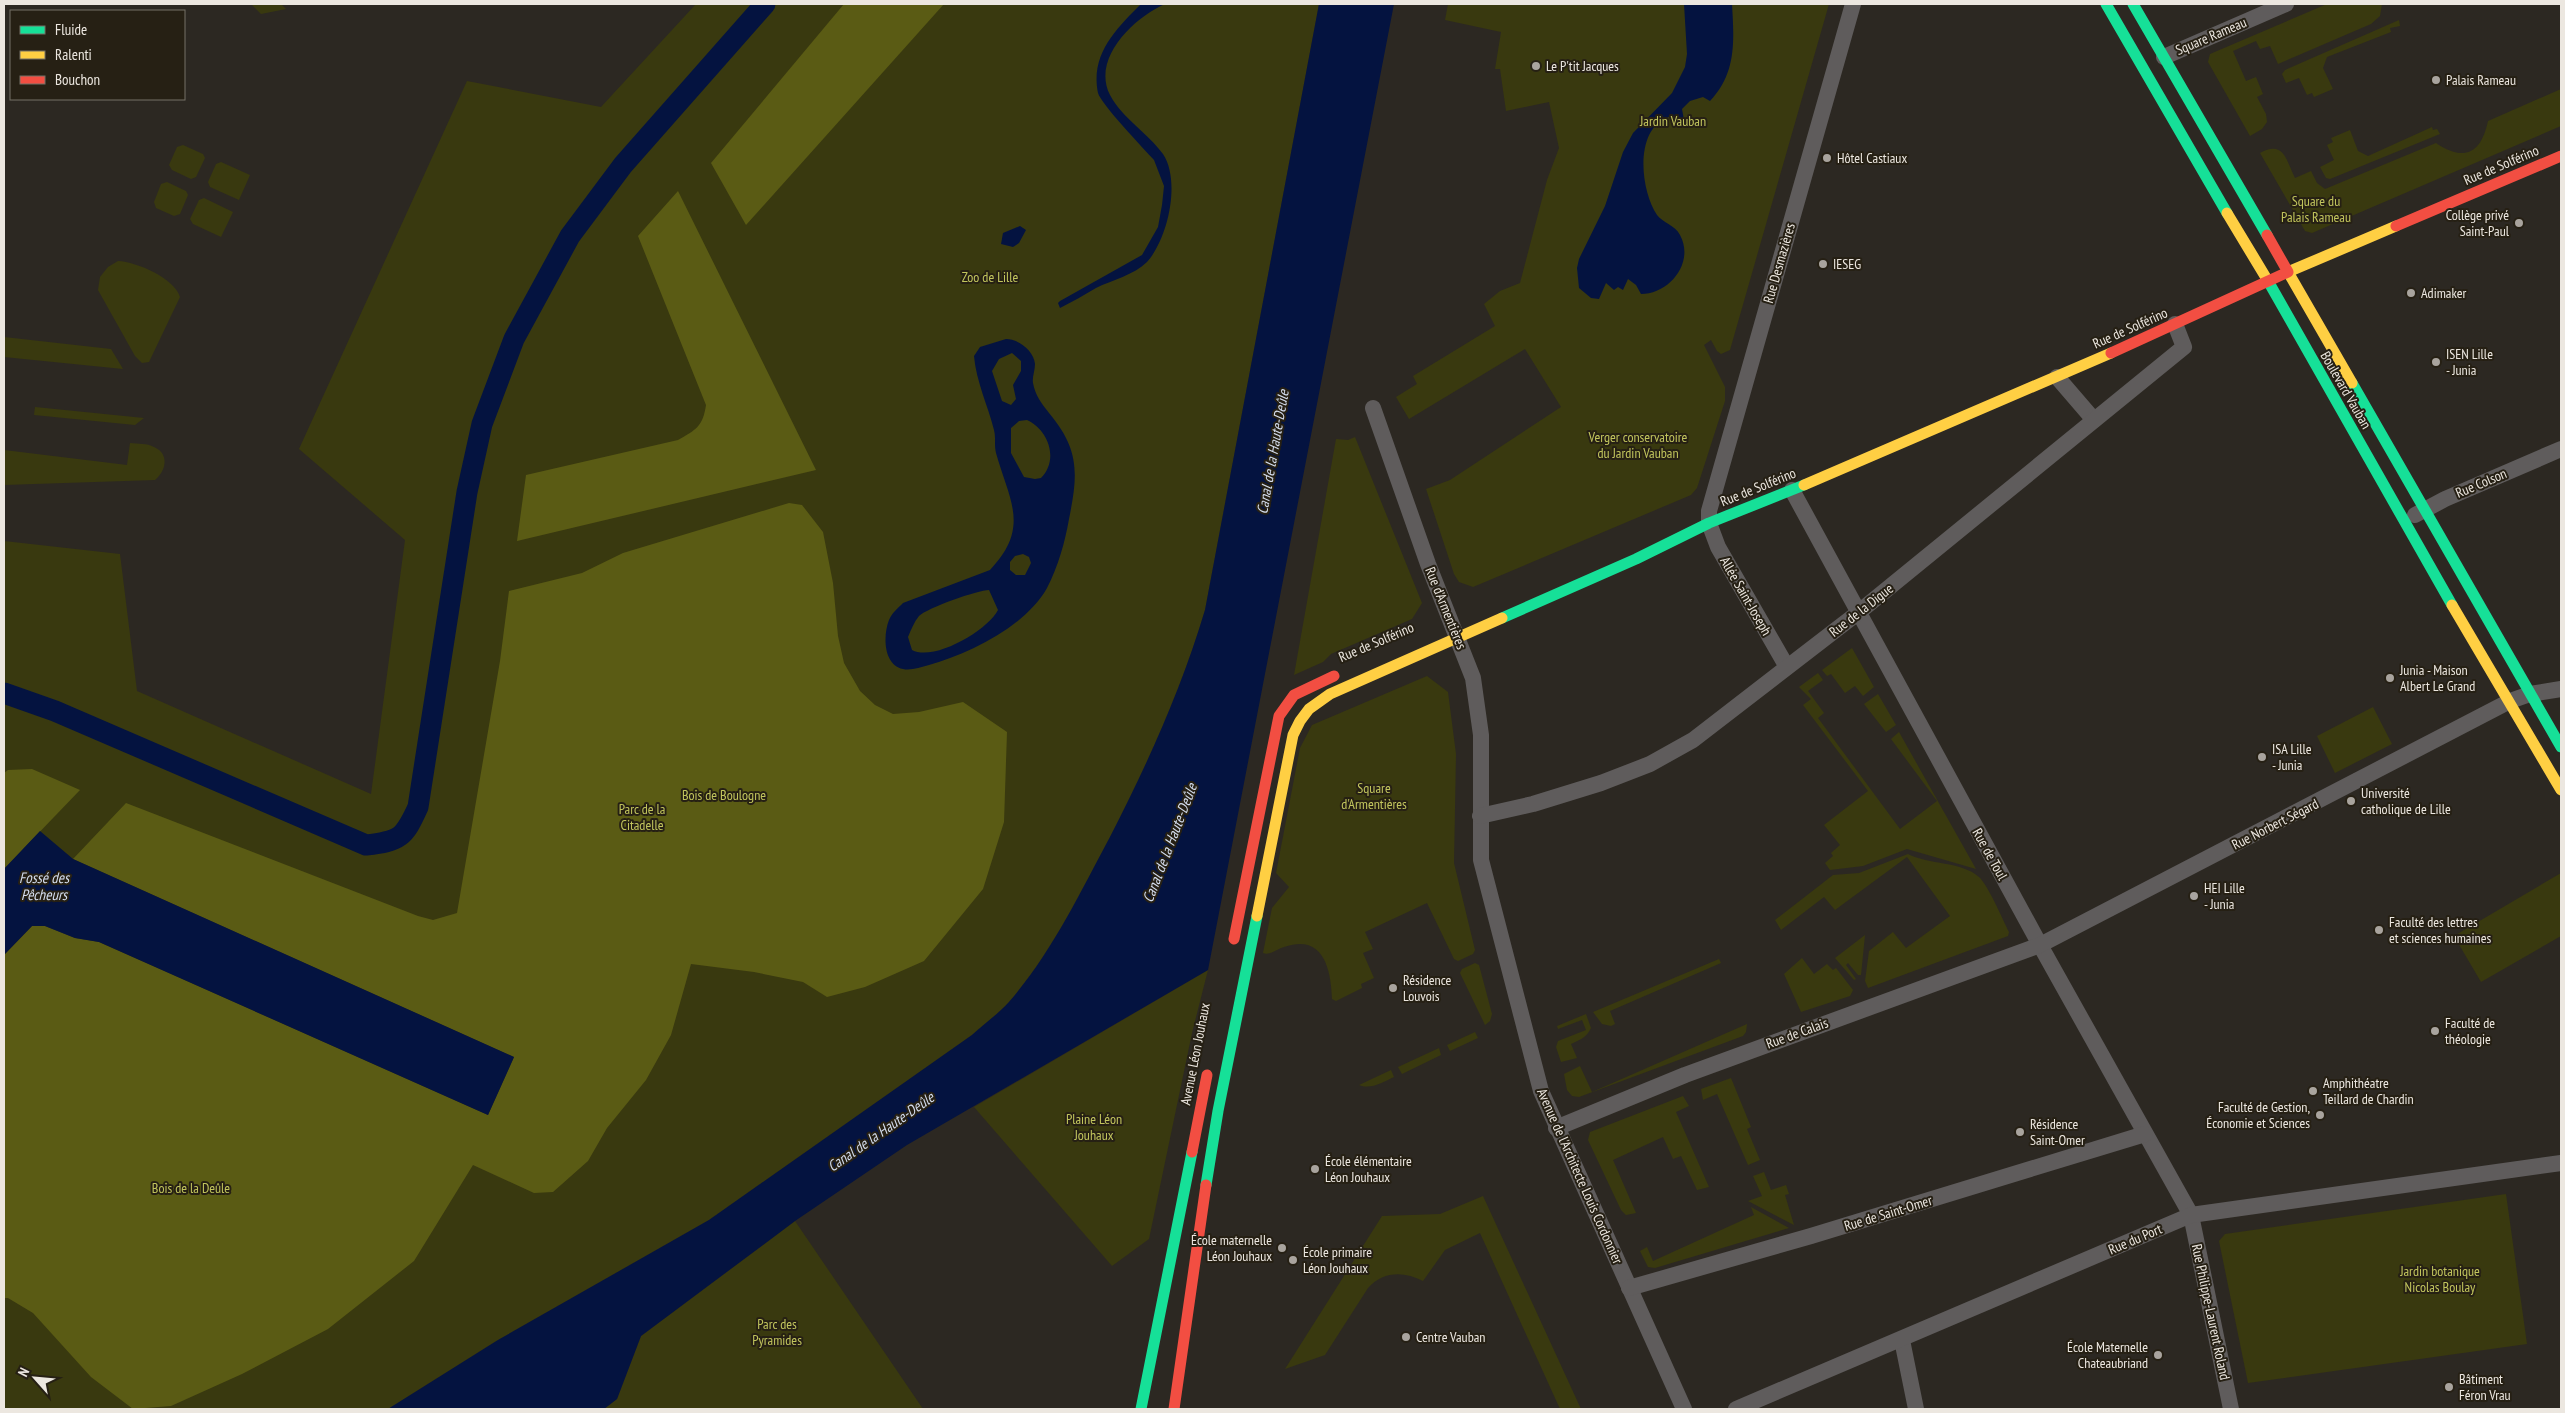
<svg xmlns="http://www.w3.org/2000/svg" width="2565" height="1413" font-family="'PT Sans Narrow',sans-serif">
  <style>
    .green { fill: #39390f }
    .forest { fill: #5a5b14 }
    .water { fill: #041340; fill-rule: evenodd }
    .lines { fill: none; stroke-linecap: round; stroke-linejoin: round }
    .canal { stroke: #041340; stroke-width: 21 }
    .street { stroke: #5f5c5c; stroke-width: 16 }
    .fast { stroke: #16e098; stroke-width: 11 }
    .slow { stroke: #ffcf43; stroke-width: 11 }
    .jam { stroke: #f24e42; stroke-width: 11 }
    .poi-dot { fill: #a9a49e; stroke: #262014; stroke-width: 2 }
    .labels { text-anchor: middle; stroke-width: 4; stroke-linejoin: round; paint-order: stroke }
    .street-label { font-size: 14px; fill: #ece7e0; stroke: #262014 }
    .poi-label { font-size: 14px; fill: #ece7e0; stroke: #262014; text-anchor: start }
    .park-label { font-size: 14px; fill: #c2c55d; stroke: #262014 }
    .water-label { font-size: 15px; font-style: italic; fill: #d4ddee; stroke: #262014 }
  </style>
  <rect width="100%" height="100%" fill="#2c2822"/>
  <g class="green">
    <path d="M 251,4 L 281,4 L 286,9 L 261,14 Z"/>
    <path d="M 696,4 L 1319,4 L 1205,610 C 1181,690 1148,763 1110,837 C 1080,893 1051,954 1009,1002 C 998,1014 984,1024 972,1035 L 709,1220 L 498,1340 L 388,1409 L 4,1409 L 4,955 L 32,926 L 75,938 L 99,942 L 488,1115 L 514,1057 L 73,859 L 40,832 L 4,869 L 4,541 L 120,554 L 137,691 L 371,794 L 405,540 L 299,449 L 467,81 L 601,107 Z"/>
    <path d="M 1448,4 L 1829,4 L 1730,350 L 1721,354 L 1717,351 L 1711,340 L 1704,345 L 1725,387 L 1725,401 L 1697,488 L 1691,495 L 1473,587 L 1459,582 L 1454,574 L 1426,489 L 1450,480 L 1561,407 L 1525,349 L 1409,419 L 1396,397 L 1417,384 L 1413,376 L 1495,326 L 1484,304 L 1500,291 L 1520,283 L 1547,180 L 1559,148 L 1549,102 L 1506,111 L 1500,69 L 1495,69 L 1501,32 L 1445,20 Z"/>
    <path d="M 2327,4 L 2382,4 L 2380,16 L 2371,24 L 2278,64 L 2270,46 L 2260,49 L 2256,41 L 2233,51 L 2246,81 L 2256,77 L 2263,94 L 2257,97 L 2266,114 L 2267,122 L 2262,129 L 2250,136 L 2208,62 L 2210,54 Z"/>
    <path d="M 2399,20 L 2400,26 L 2390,28 L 2391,32 L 2327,57 L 2323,68 L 2333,89 L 2314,97 L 2312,93 L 2307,95 L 2299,78 L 2286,83 L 2282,74 L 2285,70 Z"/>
    <path d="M 2561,89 L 2561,126 L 2312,233 L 2305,231 L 2260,153 C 2284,140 2286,160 2295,178 L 2311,171 L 2317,183 L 2325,189 L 2436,143 C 2464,162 2481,154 2488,121 Z"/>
    <path d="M 2432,127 L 2433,130 L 2437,129 L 2440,134 L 2330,179 L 2326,178 L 2320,167 L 2334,160 L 2327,145 L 2333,142 L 2331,138 L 2350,130 L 2358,151 L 2368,156 Z"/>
    <path d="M 183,145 L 203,154 L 205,158 L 196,177 L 191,179 L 172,170 L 169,165 L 177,147 Z"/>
    <path d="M 221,162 L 250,175 L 239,200 L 210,187 L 208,182 L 216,164 Z"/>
    <path d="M 167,182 L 186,191 L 188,195 L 180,214 L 174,216 L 156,208 L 154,202 L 161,184 Z"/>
    <path d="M 204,198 L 233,212 L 221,237 L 193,224 L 190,219 L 199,200 Z"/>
    <path d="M 118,261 C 137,262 174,278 180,297 L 149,362 L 142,363 L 135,356 L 98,290 L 100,277 L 108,267 Z"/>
    <path d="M 4,337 L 111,349 L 123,369 L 4,357 Z"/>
    <path d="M 35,407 L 144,418 L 135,425 L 34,415 Z"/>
    <path d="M 1355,437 L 1422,603 L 1412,619 L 1331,654 L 1323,662 L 1294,675 L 1336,439 L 1348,440 Z"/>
    <path d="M 130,443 C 138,444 147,443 154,447 C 170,454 166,471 155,480 L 4,485 L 4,450 L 127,465 Z"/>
    <path d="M 1852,648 L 1874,687 L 1863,696 L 1855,686 L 1845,693 L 1831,674 L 1827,676 L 1822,670 Z"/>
    <path d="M 1818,673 L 1823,680 L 1808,691 L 1824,713 L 1818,718 L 1900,829 L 1937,801 L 1891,739 L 1899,732 L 1976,869 L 1907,849 L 1863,866 L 1830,870 L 1825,863 L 1833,856 L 1831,853 L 1840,845 L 1824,825 L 1868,791 L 1803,705 L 1811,699 L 1799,687 Z"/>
    <path d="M 1427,676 L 1448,692 L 1456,754 L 1454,863 L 1475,950 L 1473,954 L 1458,961 L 1454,959 L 1427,903 L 1365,932 L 1373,949 L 1363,953 L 1374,978 L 1361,984 L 1362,988 L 1336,1001 L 1332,999 C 1331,970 1324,933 1284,947 C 1277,949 1270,956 1263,953 L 1272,908 L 1289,887 L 1276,873 L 1300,748 L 1312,725 Z"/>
    <path d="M 1878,694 L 1896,725 L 1886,732 L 1864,704 Z"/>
    <path d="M 2373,707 L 2392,744 L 2335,773 L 2317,736 Z"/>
    <path d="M 1908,854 C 1929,865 1961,861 1979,877 C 1988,885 2003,920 2009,932 L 2008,936 L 1868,988 L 1865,981 L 1869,951 L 1893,932 L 1906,948 L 1950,916 L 1907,857 L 1835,910 L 1824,897 L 1781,930 L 1775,920 L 1833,875 L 1859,873 Z"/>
    <path d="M 2561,873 L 2561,936 L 2481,982 L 2454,936 Z"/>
    <path d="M 1865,935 L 1861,975 L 1858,975 L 1848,963 L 1846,965 L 1856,979 L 1854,980 L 1835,958 Z"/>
    <path d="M 1802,958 L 1814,974 L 1827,964 L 1833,970 L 1836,968 L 1853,990 L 1850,996 L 1801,1012 L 1784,974 Z"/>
    <path d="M 1719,959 L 1721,963 L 1610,1011 L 1615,1024 L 1611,1026 L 1602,1024 L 1593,1012 Z"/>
    <path d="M 1475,963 L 1479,965 L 1492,1014 L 1490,1021 L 1485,1025 L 1460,973 L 1462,969 Z"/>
    <path d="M 1208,970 L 1192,1033 L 1149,1239 L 1112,1266 L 974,1107 Z"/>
    <path d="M 1586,1014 L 1591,1028 C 1587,1037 1580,1040 1571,1044 L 1577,1058 L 1561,1062 L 1556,1047 L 1558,1041 L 1586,1030 L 1582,1020 L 1558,1029 L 1557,1026 Z"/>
    <path d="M 1747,1024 L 1746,1032 L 1743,1036 L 1579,1097 L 1572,1096 L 1567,1090 L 1564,1074 L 1580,1066 L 1592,1092 Z"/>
    <path d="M 1475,1032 L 1478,1038 L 1450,1051 L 1447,1045 Z"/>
    <path d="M 1439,1048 L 1441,1055 L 1402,1074 L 1398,1067 Z"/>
    <path d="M 1391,1070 L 1394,1077 C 1383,1082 1371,1090 1359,1085 Z"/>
    <path d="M 1731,1078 L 1751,1127 L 1747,1129 L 1760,1160 L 1748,1165 L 1717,1094 L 1703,1100 L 1701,1089 Z"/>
    <path d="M 1683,1096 L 1689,1106 L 1676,1112 L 1709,1187 L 1697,1190 L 1681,1156 L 1673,1159 L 1663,1137 L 1613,1160 L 1636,1213 L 1626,1215 L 1621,1210 L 1588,1140 L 1590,1132 Z"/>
    <path d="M 1764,1172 L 1771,1190 L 1786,1185 L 1789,1194 L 1785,1195 L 1794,1225 L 1748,1201 L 1762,1196 L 1753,1176 Z"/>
    <path d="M 2506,1194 L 2527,1344 L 2248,1383 L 2219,1241 L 2225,1234 Z"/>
    <path d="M 1483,1196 L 1581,1409 L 1560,1409 L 1480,1233 L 1445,1250 L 1423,1281 C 1404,1271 1383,1271 1368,1288 L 1325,1355 L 1285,1369 L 1382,1216 L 1440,1214 Z"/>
    <path d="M 1751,1207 L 1789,1228 L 1655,1268 L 1648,1267 L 1640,1251 L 1647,1247 L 1653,1261 L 1754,1215 Z"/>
    <path d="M 795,1221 L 923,1409 L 604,1409 L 617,1399 L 641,1336 Z"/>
  </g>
  <g class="forest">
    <path d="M 844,4 L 944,4 L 746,225 L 711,163 Z"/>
    <path d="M 678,191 L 816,470 L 517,541 L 526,475 L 678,440 C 696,430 703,426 706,405 L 638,236 Z"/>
    <path d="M 789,503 L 802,505 L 823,532 L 833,583 L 838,636 L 844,663 L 860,691 L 875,705 L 893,714 L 919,712 L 963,702 L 1007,732 L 1004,822 L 983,889 L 924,961 L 865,987 L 827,997 L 803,982 L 754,972 L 691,964 L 671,1035 L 646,1080 L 607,1128 L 588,1161 L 553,1192 L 534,1193 L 473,1165 L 414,1261 L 328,1329 L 242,1374 L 171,1406 L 133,1409 L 91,1377 L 33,1313 L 8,1298 L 4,1298 L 4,955 L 32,926 L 45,926 L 75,938 L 99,942 L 488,1115 L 514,1057 L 73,859 L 126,803 L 418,916 L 433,920 L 457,913 L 500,661 L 509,591 L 582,573 L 623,553 Z"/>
    <path d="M 32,769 L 80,790 L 4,869 L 4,773 L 8,770 Z"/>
  </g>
  <g class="water">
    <path d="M 1141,4 L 1165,4 C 1135,17 1091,58 1110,95 C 1122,118 1148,133 1163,154 C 1181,181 1168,239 1147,262 C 1134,275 1112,280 1096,288 C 1084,295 1072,302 1060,308 L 1058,303 L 1060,301 L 1142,255 L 1158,227 L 1162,205 L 1164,186 L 1154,160 C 1144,149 1101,104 1098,93 C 1090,54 1117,28 1141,4 Z"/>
    <path d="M 1319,4 L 1394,4 L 1208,970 L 907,1145 L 795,1221 L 641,1336 L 617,1399 L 604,1409 L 388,1409 L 498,1340 L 709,1220 L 972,1035 C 984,1024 998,1014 1009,1002 C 1051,954 1080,893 1110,837 C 1148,763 1181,690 1205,610 Z"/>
    <path d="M 1684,4 L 1732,4 C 1734,40 1737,73 1710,101 L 1703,97 L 1690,101 L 1682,109 L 1684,120 L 1681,123 L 1669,117 C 1634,128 1640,190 1657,215 C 1663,223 1675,225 1680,235 C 1695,263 1669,294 1641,294 L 1636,285 L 1628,279 L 1623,290 L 1618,287 L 1614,290 L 1606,283 L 1599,299 L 1591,298 L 1579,288 L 1577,268 L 1579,259 L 1605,206 L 1623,152 L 1633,133 L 1672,93 L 1685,67 L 1687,54 Z"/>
    <path d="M 1020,226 L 1026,230 L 1019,243 L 1013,247 L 1001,244 L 1003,233 Z"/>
    <path d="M 1006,339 C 1019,339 1034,351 1035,364 C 1035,371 1032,377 1033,383 C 1035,395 1042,404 1049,413 C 1080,450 1078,474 1069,519 C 1065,542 1058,567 1047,588 C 1026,626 969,654 929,665 C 920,667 911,671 903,669 C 883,665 883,635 889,620 C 892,613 898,608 903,603 L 990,570 C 1031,527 1009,500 996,453 C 994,445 996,438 994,430 C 988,406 976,381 974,356 L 980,347 ZM 1012,353 L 1021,361 L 1021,371 L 1013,385 L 1016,399 L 1011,405 L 1002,401 L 992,371 L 999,359 ZM 1027,420 C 1049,430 1059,460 1041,478 L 1035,479 L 1024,477 L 1011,453 L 1011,428 L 1019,421 ZM 1023,554 L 1029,557 L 1031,563 L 1025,575 L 1016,575 L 1010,570 L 1010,562 L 1015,556 ZM 989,590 L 998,610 C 988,630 934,662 912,650 L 908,637 C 911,630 914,622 919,616 C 927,608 978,590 989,590 Z"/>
    <path d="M 40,831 L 73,859 L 514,1057 L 488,1115 L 99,942 L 75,938 L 45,926 L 32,926 L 4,955 L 4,869 Z"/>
  </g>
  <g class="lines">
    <path class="canal" d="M 4,693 L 55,711 L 366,845 C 400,841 404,838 418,807 L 467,492 L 482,424 L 514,339 L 570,236 L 623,165 L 765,4"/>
    <g class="street">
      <path d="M 2164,57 L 2286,4"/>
      <path d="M 2057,377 L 2094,420"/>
      <path d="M 1373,408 L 1428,564 L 1473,678 L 1481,735 L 1481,860 L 1541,1091 L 1684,1409"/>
      <path d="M 1792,490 L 2040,945 L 2191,1215 L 2231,1409"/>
      <path d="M 2415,515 L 2445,499 L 2561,449"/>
      <path d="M 1787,667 L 1718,547 L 1709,523 L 1709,511 L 1853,4"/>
      <path d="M 1480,816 L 1533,804 L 1601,783 L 1650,764 L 1693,740 L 1859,612 L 2184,347 L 2175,324"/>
      <path d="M 1556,1128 L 1685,1075 L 2040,945 L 2510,701 L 2530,694 L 2561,689"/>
      <path d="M 1629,1288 L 1811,1236 L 2145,1134"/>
      <path d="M 1902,1340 L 1916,1409"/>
      <path d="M 1736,1409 L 2191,1215 L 2561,1163"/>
    </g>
    <g class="fast">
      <path d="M 2106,4 L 2227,213"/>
      <path d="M 2133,4 L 2267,235"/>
      <path d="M 2268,281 L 2452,605"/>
      <path d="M 2352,383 L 2561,747"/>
      <path d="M 1502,618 L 1636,559 L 1709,523 L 1804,485"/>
      <path d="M 1206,1185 L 1218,1111 L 1257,916"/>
      <path d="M 1141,1409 L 1192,1152"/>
    </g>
    <g class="slow">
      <path d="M 2227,213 L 2268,281"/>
      <path d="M 2352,383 L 2288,272 L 2396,226"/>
      <path d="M 1804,485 L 2111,353"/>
      <path d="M 2452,605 L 2561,790"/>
      <path d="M 1257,916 L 1293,735 L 1300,721 L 1309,709 L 1330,694 L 1502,618"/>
    </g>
    <g class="jam">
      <path d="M 2396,226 L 2561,156"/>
      <path d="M 2111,353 L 2288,272 L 2267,235"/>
      <path d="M 1234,939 L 1279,716 L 1294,695 L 1334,676"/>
      <path d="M 1192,1152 L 1207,1075"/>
      <path d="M 1174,1409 L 1206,1185"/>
    </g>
  </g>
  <g class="poi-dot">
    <circle cx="1536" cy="66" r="5"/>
    <circle cx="2436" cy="80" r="5"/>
    <circle cx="1827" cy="158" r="5"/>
    <circle cx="2519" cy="223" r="5"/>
    <circle cx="1823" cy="264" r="5"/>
    <circle cx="2411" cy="293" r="5"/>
    <circle cx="2436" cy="362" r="5"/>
    <circle cx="2390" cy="678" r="5"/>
    <circle cx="2262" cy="757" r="5"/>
    <circle cx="2351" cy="801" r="5"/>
    <circle cx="2194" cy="896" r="5"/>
    <circle cx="2379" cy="930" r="5"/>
    <circle cx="1393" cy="988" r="5"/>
    <circle cx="2435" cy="1031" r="5"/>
    <circle cx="2313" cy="1091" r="5"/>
    <circle cx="2320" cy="1115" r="5"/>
    <circle cx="2020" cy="1132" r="5"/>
    <circle cx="1315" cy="1169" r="5"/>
    <circle cx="1282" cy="1248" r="5"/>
    <circle cx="1293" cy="1260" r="5"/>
    <circle cx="1406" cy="1337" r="5"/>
    <circle cx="2158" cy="1355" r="5"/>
    <circle cx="2449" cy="1387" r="5"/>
  </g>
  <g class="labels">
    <g class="street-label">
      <text transform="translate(2211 36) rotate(-23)" y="5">Square Rameau</text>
      <text transform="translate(2501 165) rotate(-23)" y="5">Rue de Solférino</text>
      <text transform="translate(1779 263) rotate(-74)" y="5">Rue Desmazières</text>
      <text transform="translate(2130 328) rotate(-24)" y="5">Rue de Solférino</text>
      <text transform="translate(2346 390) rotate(60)" y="5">Boulevard Vauban</text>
      <text transform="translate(2481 483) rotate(-23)" y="5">Rue Colson</text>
      <text transform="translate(1758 487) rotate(-22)" y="5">Rue de Solférino</text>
      <text transform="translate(1746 596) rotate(60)" y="5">Allée Saint-Joseph</text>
      <text transform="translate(1446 608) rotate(68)" y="5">Rue d'Armentières</text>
      <text transform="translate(1861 610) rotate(-38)" y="5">Rue de la Digue</text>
      <text transform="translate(1376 642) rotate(-23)" y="5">Rue de Solférino</text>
      <text transform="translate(2275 824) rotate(-27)" y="5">Rue Norbert Ségard</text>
      <text transform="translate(1990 854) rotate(61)" y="5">Rue de Toul</text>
      <text transform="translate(1797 1033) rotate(-20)" y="5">Rue de Calais</text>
      <text transform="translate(1195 1054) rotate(-79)" y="5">Avenue Léon Jouhaux</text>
      <text transform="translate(1580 1176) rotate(66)" y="5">Avenue de l'Architecte Louis Cordonnier</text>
      <text transform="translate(1888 1213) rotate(-17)" y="5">Rue de Saint-Omer</text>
      <text transform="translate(2135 1239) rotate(-23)" y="5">Rue du Port</text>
      <text transform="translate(2211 1312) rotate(78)" y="5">Rue Philippe-Laurent Roland</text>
    </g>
    <g class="poi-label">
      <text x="1546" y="71">Le P'tit Jacques</text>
      <text x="2446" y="85">Palais Rameau</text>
      <text x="1837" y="163">Hôtel Castiaux</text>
      <text x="2509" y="220" text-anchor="end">Collège privé<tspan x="2509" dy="16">Saint-Paul</tspan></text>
      <text x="1833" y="269">IESEG</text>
      <text x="2421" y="298">Adimaker</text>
      <text x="2446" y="359">ISEN Lille<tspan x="2446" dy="16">- Junia</tspan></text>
      <text x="2400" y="675">Junia - Maison<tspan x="2400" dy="16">Albert Le Grand</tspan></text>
      <text x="2272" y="754">ISA Lille<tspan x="2272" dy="16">- Junia</tspan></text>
      <text x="2361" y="798">Université<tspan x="2361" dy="16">catholique de Lille</tspan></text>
      <text x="2204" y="893">HEI Lille<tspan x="2204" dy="16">- Junia</tspan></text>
      <text x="2389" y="927">Faculté des lettres<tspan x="2389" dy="16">et sciences humaines</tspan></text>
      <text x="1403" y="985">Résidence<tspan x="1403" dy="16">Louvois</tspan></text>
      <text x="2445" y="1028">Faculté de<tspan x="2445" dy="16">théologie</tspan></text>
      <text x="2323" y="1088">Amphithéatre<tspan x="2323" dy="16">Teillard de Chardin</tspan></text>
      <text x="2310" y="1112" text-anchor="end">Faculté de Gestion,<tspan x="2310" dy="16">Économie et Sciences</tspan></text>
      <text x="2030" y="1129">Résidence<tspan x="2030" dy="16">Saint-Omer</tspan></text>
      <text x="1325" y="1166">École élémentaire<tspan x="1325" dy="16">Léon Jouhaux</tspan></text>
      <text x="1272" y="1245" text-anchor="end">École maternelle<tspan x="1272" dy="16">Léon Jouhaux</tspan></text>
      <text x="1303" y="1257">École primaire<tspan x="1303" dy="16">Léon Jouhaux</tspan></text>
      <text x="1416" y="1342">Centre Vauban</text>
      <text x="2148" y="1352" text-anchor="end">École Maternelle<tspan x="2148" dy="16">Chateaubriand</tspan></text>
      <text x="2459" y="1384">Bâtiment<tspan x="2459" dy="16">Féron Vrau</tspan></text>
    </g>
    <g class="park-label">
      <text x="1673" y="126">Jardin Vauban</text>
      <text x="2316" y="206">Square du<tspan x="2316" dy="16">Palais Rameau</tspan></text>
      <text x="990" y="282">Zoo de Lille</text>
      <text x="1638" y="442">Verger conservatoire<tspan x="1638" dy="16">du Jardin Vauban</tspan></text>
      <text x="1374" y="793">Square<tspan x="1374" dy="16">d'Armentières</tspan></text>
      <text x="724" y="800">Bois de Boulogne</text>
      <text x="642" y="814">Parc de la<tspan x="642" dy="16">Citadelle</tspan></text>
      <text x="1094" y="1124">Plaine Léon<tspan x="1094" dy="16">Jouhaux</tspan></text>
      <text x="191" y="1193">Bois de la Deûle</text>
      <text x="2440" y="1276">Jardin botanique<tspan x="2440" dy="16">Nicolas Boulay</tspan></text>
      <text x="777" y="1329">Parc des<tspan x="777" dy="16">Pyramides</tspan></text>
    </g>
    <g class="water-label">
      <text transform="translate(1273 452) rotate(-80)" y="5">Canal de la Haute-Deûle</text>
      <text transform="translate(1170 843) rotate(-69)" y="5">Canal de la Haute-Deûle</text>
      <text x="44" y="883">Fossé des<tspan x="44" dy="17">Pêcheurs</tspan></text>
      <text transform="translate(881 1132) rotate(-35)" y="5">Canal de la Haute-Deûle</text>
    </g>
  </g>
  <rect width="2565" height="1413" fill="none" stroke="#ece7e0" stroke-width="10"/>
  <rect x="10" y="10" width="175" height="90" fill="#262014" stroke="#757066"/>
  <rect x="20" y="26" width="25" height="8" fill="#16e098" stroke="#757066"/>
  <text x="55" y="35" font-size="15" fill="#ece7e0">Fluide</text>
  <rect x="20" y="51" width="25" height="8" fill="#ffcf43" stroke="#757066"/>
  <text x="55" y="60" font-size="15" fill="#ece7e0">Ralenti</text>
  <rect x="20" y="76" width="25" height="8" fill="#f24e42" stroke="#757066"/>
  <text x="55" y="85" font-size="15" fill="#ece7e0">Bouchon</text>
  <g transform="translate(35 1378) rotate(297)" stroke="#262014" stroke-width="4" paint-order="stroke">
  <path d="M0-4L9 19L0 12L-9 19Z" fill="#ece7e0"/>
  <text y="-8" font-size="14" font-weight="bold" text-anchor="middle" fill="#ece7e0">N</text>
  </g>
</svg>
